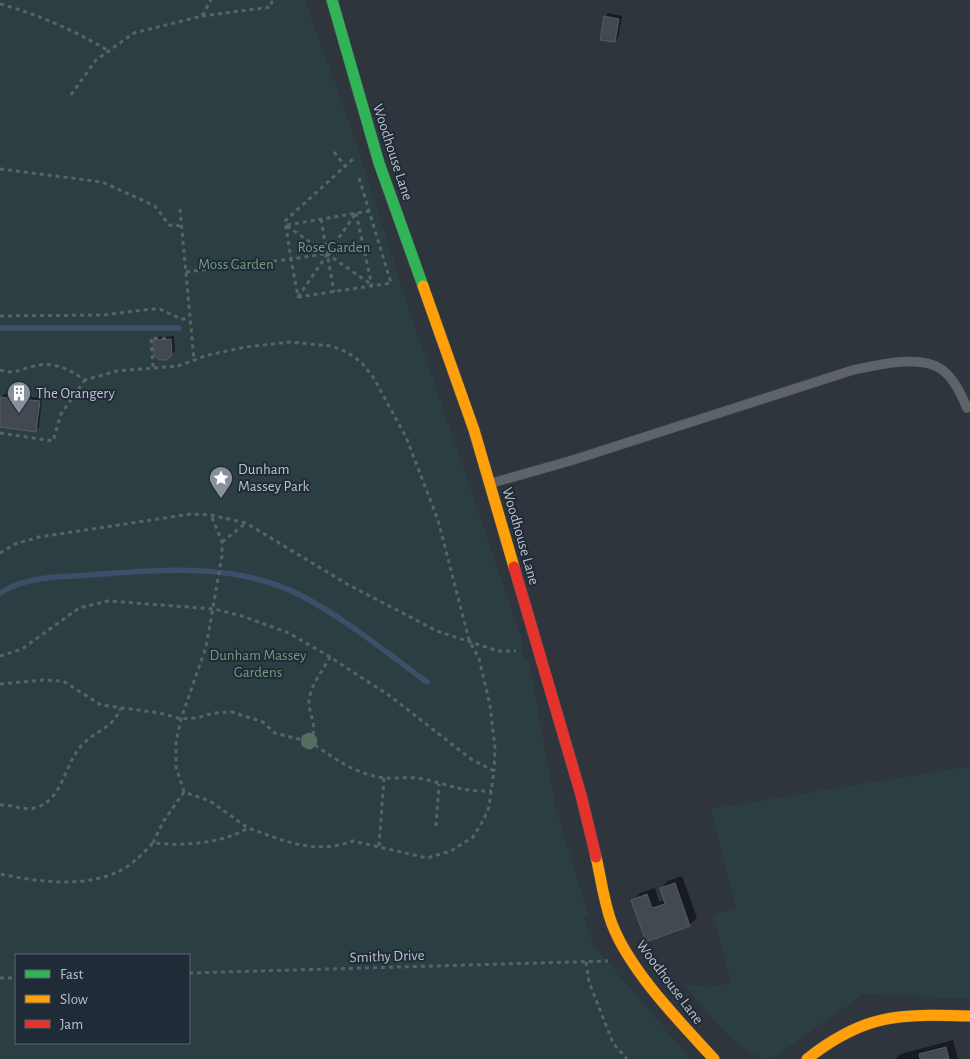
<svg xmlns="http://www.w3.org/2000/svg" width="970" height="1059" font-family="'Alegreya Sans',sans-serif">
  <style>
    .green { fill: #2b3f43; fill-rule: evenodd }
    .shadow { fill: #0007 }
    .lines { fill: none; stroke-linecap: round; stroke-linejoin: round }
    .stream { stroke: #3d4e68; stroke-width: 5.5 }
    .building { fill: #434950; stroke: #565c64 }
    .lane-casing { stroke: #4c5157; stroke-width: 10 }
    .fast-casing { stroke: #4c5157; stroke-width: 12 }
    .slow-casing { stroke: #4c5157; stroke-width: 12 }
    .jam-casing { stroke: #4c5157; stroke-width: 12 }
    .path { stroke: #5b6267; stroke-width: 3; stroke-dasharray: 4 4; stroke-linecap: butt }
    .lane { stroke: #5e636a; stroke-width: 9 }
    .fast { stroke: #30b455; stroke-width: 11 }
    .slow { stroke: #ff9f0a; stroke-width: 11 }
    .jam { stroke: #e5322d; stroke-width: 11 }
    .tree { fill: #536e5f }
    .labels { text-anchor: middle; stroke-width: 4; stroke-linejoin: round; paint-order: stroke }
    .street-label { font-size: 15px; fill: #b9c1cc; stroke: #202b38 }
    .park-label { font-size: 15px; fill: #719d7a; stroke: #202b38 }
    .poi-label { font-size: 15px; fill: #b9c1cc; stroke: #202b38; text-anchor: start }
  </style>
  <rect width="100%" height="100%" fill="#2e353d"/>
  <g class="green">
    <path d="M 0,0 L 305,0 L 353,133 L 404,294 L 523,642 L 521,646 L 524,657 L 529,661 L 556,809 L 589,917 L 583,917 L 595,947 L 691,1059 L 0,1059 ZM 16,955 L 189,955 L 189,1043 L 16,1043 Z"/>
    <path d="M 970,766 L 970,999 L 863,994 L 776,1056 L 767,1059 C 730,1047 707,1011 683,984 L 712,987 L 731,983 L 713,915 L 736,907 L 710,809 Z"/>
  </g>
  <g class="shadow">
    <path d="M 608,13 L 622,16 L 618,37 L 615,41 L 605,17 Z"/>
    <path d="M 174,336 L 175,351 L 167,359 L 154,340 L 158,337 Z"/>
    <path d="M 4,394 L 42,398 L 39,427 L 36,430 L 0,426 L 1,398 Z"/>
    <path d="M 682,876 L 697,918 L 689,925 L 633,900 L 640,893 L 655,888 L 659,902 L 665,900 L 661,888 L 668,881 Z"/>
    <path d="M 953,1040 L 958,1059 L 895,1059 L 901,1054 Z"/>
  </g>
  <g class="lines">
    <g class="stream">
      <path d="M 0,328 L 179,328"/>
      <path d="M 0,593 C 17,582 36,579 56,577 C 136,573 228,557 302,596 C 346,619 387,653 427,682"/>
    </g>
  </g>
  <g class="building">
    <path d="M 604,16 L 619,19 L 615,42 L 600,40 Z"/>
    <path d="M 171,339 L 172,355 L 167,360 L 159,360 L 154,355 L 153,340 Z"/>
    <path d="M 0,397 L 40,401 L 36,432 L 0,427 Z"/>
    <path d="M 675,883 L 690,926 L 646,942 L 631,900 L 647,894 L 652,908 L 665,904 L 660,888 Z"/>
    <path d="M 946,1047 L 949,1059 L 920,1059 L 919,1054 Z"/>
  </g>
  <g class="lines">
    <g class="lane-casing">
      <path id="lane" d="M 492,483 L 573,460 L 853,370 C 877,365 920,354 941,369 C 954,378 961,394 967,408"/>
    </g>
    <g class="fast-casing">
      <path id="fast" d="M 332,0 L 379,163 L 423,286"/>
    </g>
    <g class="slow-casing">
      <g id="slow">
        <path d="M 423,286 L 474,430 L 514,567"/>
        <path d="M 596,857 C 601,878 604,903 612,924 C 630,971 680,1022 714,1059"/>
        <path d="M 807,1059 C 865,1013 899,1014 970,1016"/>
      </g>
    </g>
    <g class="jam-casing">
      <path id="jam" d="M 514,567 L 581,795 L 596,857"/>
    </g>
    <g class="path">
      <path d="M 0,4 C 40,15 73,30 109,51"/>
      <path d="M 202,16 L 271,7 L 272,0"/>
      <path d="M 71,95 L 96,60 L 134,33 L 202,16 L 211,0"/>
      <path d="M 334,152 L 345,166"/>
      <path d="M 0,169 L 102,182 L 155,206 L 169,225 L 181,226"/>
      <path d="M 359,178 L 391,283 L 298,297 L 291,259 L 364,248"/>
      <path d="M 180,209 L 194,360"/>
      <path d="M 356,213 L 372,286"/>
      <path d="M 321,219 L 334,292"/>
      <path d="M 287,225 L 369,211"/>
      <path d="M 287,226 L 372,285"/>
      <path d="M 186,272 L 291,259 L 285,221 L 353,159 L 354,160"/>
      <path d="M 298,297 L 356,213"/>
      <path d="M 0,316 L 104,315 L 151,309 L 160,309 L 181,319 L 189,319"/>
      <path d="M 153,367 L 151,338 L 169,339"/>
      <path d="M 0,370 C 13,375 21,369 34,366 C 53,361 69,369 85,380 L 117,371 L 178,366 L 208,355 L 246,347 L 290,342 L 331,346 L 347,352 L 361,362 L 373,377 L 406,437 L 438,520 L 469,640 L 479,659 L 490,705 L 495,748 L 494,771"/>
      <path d="M 0,433 L 53,441 L 61,414 L 85,380"/>
      <path d="M 222,542 L 246,523"/>
      <path d="M 0,553 L 15,544 L 39,537 L 191,514 L 211,515 L 246,523 L 347,584 L 437,631 L 498,651 L 516,651"/>
      <path d="M 0,656 L 22,649 L 79,608 L 108,601 L 214,609 L 242,616 L 289,633 L 330,657 L 390,696 L 471,759 L 494,771 L 489,807 L 484,819 L 473,837 L 451,851 L 427,858 L 353,841 C 313,855 285,841 248,828 C 221,844 184,846 153,843 C 145,851 137,860 128,866 C 92,890 39,882 0,874"/>
      <path d="M 0,684 L 43,680 L 63,681 L 101,705 L 160,713 L 181,719 L 197,718 L 213,713 L 232,712 L 263,722 L 275,733 L 302,740"/>
      <circle cx="309" cy="741" r="7"/>
      <path d="M 313,735 C 316,722 308,712 309,700 C 311,685 323,670 330,657"/>
      <path d="M 315,745 C 336,760 358,775 385,778 C 397,779 411,776 423,779 C 451,785 461,792 492,791"/>
      <path d="M 184,792 L 176,767 L 176,742 L 181,719 L 206,647 L 222,556 L 222,542 L 211,515"/>
      <path d="M 0,805 C 13,804 24,812 38,807 C 64,797 65,762 82,745 C 97,729 111,730 121,708"/>
      <path d="M 436,826 L 439,784"/>
      <path d="M 153,843 L 163,822 L 184,792 L 210,801 L 248,828"/>
      <path d="M 379,846 L 384,778"/>
      <path d="M 586,962 L 589,982 L 613,1043 L 627,1059"/>
      <path d="M 189,973 L 608,961"/>
      <path d="M 0,978 L 16,978"/>
    </g>
    <use href="#lane" class="lane"/>
    <use href="#fast" class="fast"/>
    <use href="#slow" class="slow"/>
    <use href="#jam" class="jam"/>
  </g>
  <circle class="tree" cx="309" cy="741" r="8"/>
  <defs>
    <g id="building-pin" transform="scale(1.25)"><path d="M0 17L-7.5 6A9.5 9.5 0 1 1 7.5 6Z" fill="#88909a" stroke="#202b38"/><path d="M-4-6H4V6H1V3H-1V6H-4ZM-2.5-4.3h1.7v1.8h-1.7ZM.8-4.3h1.7v1.8H.8ZM-2.5-1h1.7V.8h-1.7ZM.8-1h1.7V.8H.8Z" fill="#fff"/></g>
    <g id="sight-pin" transform="scale(1.25)"><path d="M0 17L-7.5 6A9.5 9.5 0 1 1 7.5 6Z" fill="#88909a" stroke="#202b38"/><path d="M0-6L1.8-2.2L6-1.7L2.9 1.2L3.7 5.4L0 3.3L-3.7 5.4L-2.9 1.2L-6-1.7L-1.8-2.2Z" fill="#fff"/></g>
  </defs>
  <g fill-rule="evenodd">
    <use href="#building-pin" x="19" y="393"/>
    <use href="#sight-pin" x="221" y="478"/>
  </g>
  <g class="labels">
    <g class="street-label">
      <text transform="translate(393 152) rotate(72)" y="5">Woodhouse Lane</text>
      <text transform="translate(521 536) rotate(74)" y="5">Woodhouse Lane</text>
      <text transform="translate(387 956) rotate(-2)" y="5">Smithy Drive</text>
      <text transform="translate(670 982) rotate(53)" y="5">Woodhouse Lane</text>
    </g>
    <g class="park-label">
      <text x="334" y="252">Rose Garden</text>
      <text x="236" y="269">Moss Garden</text>
      <text x="258" y="660">Dunham Massey<tspan x="258" dy="17">Gardens</tspan></text>
    </g>
    <g class="poi-label">
      <text x="36" y="398">The Orangery</text>
      <text x="238" y="474">Dunham<tspan x="238" dy="17">Massey Park</tspan></text>
    </g>
  </g>
  <rect x="15" y="954" width="175" height="90" fill="#202b38" stroke="#5d6773"/>
  <rect x="25" y="970" width="25" height="8" fill="#30b455" stroke="#5d6773"/>
  <text x="60" y="979" font-size="15" fill="#b9c1cc">Fast</text>
  <rect x="25" y="995" width="25" height="8" fill="#ff9f0a" stroke="#5d6773"/>
  <text x="60" y="1004" font-size="15" fill="#b9c1cc">Slow</text>
  <rect x="25" y="1020" width="25" height="8" fill="#e5322d" stroke="#5d6773"/>
  <text x="60" y="1029" font-size="15" fill="#b9c1cc">Jam</text>
</svg>
